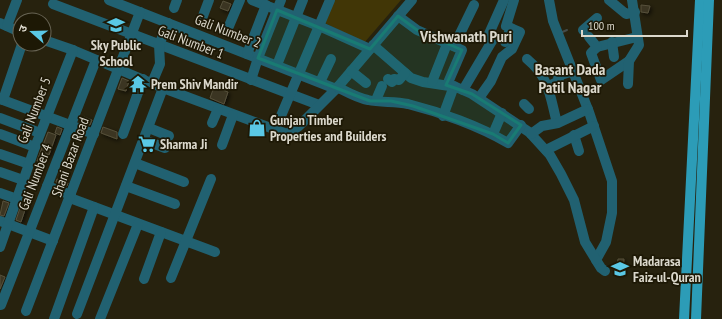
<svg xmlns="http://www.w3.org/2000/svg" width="722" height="319" font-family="'PT Sans Narrow','Noto Sans Devanagari',sans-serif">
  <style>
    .green { fill: #413606 }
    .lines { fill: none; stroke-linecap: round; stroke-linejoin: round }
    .stream { stroke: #444b49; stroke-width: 2 }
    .building { fill: #3b3622; stroke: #56503b; filter: url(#shadow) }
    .minor { stroke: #216171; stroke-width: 10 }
    .major { stroke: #2c9cb7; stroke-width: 10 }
    .marked { fill: #197b73; fill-opacity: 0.2; stroke: #197b73; stroke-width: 3; stroke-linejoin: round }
    .labels { text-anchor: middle; stroke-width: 3.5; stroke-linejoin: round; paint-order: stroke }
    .street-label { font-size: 14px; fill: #dbd8cc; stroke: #1d1805 }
    .poi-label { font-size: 14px; font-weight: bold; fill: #dbd8cc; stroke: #1d1805; text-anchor: start }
    .quarter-label { font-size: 16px; font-weight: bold; fill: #dbd8cc; stroke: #1d1805 }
  </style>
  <defs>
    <filter id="shadow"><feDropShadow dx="2" dy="2" stdDeviation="2" flood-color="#0009"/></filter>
  </defs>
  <rect width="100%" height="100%" fill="#27220e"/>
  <path class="green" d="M 333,0 L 401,0 L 364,43 L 323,22 Z"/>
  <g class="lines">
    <path class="stream" d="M 560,33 L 567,30"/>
  </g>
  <g class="building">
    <path d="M 223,1 L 231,4 L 228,11 L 220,8 Z"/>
    <path d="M 641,5 L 650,6 L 648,13 L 641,12 Z"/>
    <path d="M 122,78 L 129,81 L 126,91 L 118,89 Z"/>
    <path d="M 214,87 L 228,92 L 224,104 L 210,98 Z"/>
    <path d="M 84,117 L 92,120 L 90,125 L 82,123 Z"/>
    <path d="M 57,127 L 62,129 L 60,135 L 55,133 Z"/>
    <path d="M 103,127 L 117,132 L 117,139 L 101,133 Z"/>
    <path d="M 48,132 L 56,135 L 49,155 L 46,154 L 43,163 L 37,161 Z"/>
    <path d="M 57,179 L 68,183 L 67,186 L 56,182 Z"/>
    <path d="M 3,201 L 9,203 L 4,216 L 0,215 Z"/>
    <path d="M 22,202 L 27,204 L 21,222 L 16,220 Z"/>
    <path d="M 618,259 L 624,259 L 623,273 L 616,273 Z"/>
    <path d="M 0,275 L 5,277 L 0,289 Z"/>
  </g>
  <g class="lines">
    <g class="minor">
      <path d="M 109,0 L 336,89"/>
      <path d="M 252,0 L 319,26 L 370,49"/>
      <path d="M 549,0 L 553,21 L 589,112 L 612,181 L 612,213 L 606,242 L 596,260 L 601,268 L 605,271"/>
      <path d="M 609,0 L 626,14 L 635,12"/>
      <path d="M 53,4 L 319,105"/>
      <path d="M 174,8 L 177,0"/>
      <path d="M 203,16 L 209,0"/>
      <path d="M 398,16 L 417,30 L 462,50 L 447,85"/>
      <path d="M 0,23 L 20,32"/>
      <path d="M 7,26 L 17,0"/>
      <path d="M 229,26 L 240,0"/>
      <path d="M 583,30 L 597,18"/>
      <path d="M 589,37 L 597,47 L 637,37"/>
      <path d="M 44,40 L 73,50 L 163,88 L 287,134 L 299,126 L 336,89 L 412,0"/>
      <path d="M 505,42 L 511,28"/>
      <path d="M 612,42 L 614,57"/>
      <path d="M 373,45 L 411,78 L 423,82 L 456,87 L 472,94 L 529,132 L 550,155 L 561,174 L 574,200 L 585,242 L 596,260"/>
      <path d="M 454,46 L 474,5"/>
      <path d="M 597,47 L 591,53 L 601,80 L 629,61"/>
      <path d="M 247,54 L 266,5"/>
      <path d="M 527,59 C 550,78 550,97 557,123"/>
      <path d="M 277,65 L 303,0"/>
      <path d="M 351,71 L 366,83"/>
      <path d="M 388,79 L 392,82 L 394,79 L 399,80 L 405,73"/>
      <path d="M 251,80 L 258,58 L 281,0"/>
      <path d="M 320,82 L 331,59"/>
      <path d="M 432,82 L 447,44"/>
      <path d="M 152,83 L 160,64 L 159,45 L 168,23"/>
      <path d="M 628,84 L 629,61 L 639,45 L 632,0"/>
      <path d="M 337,87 C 347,92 357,98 368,100 C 381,103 394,101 408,104 C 440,112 479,126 508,143 L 521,125"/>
      <path d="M 547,87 L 559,81 L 558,76 L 573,71"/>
      <path d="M 463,90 L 492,41 L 488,36 L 504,0"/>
      <path d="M 479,98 L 491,81 L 502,57 L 512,49 L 520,32 L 506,26 L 514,0"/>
      <path d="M 0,99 L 94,134"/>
      <path d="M 3,100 L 22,44"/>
      <path d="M 376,100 L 382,86"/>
      <path d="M 524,104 L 529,109"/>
      <path d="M 443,116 L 454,86"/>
      <path d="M 0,118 L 40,133"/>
      <path d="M 212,123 L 218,109"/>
      <path d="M 149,128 L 169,136"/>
      <path d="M 275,130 L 330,0"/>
      <path d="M 0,134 L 35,147"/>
      <path d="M 123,134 L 143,79"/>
      <path d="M 493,134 L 502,113"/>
      <path d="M 531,134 L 542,126 L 558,123 L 588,109"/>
      <path d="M 574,135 L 579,151"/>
      <path d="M 144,140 L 165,148"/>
      <path d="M 222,145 L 233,115"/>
      <path d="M 546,150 L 594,126"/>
      <path d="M 0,154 L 29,164"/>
      <path d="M 135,163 L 184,182"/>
      <path d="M 0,172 L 23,180"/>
      <path d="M 47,186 L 71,195"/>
      <path d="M 126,186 L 175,204"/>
      <path d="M 0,193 L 17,199"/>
      <path d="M 70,198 L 215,252"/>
      <path d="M 0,221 L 53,241"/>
      <path d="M 0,247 L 35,147 L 73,50"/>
      <path d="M 171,278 L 211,179"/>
      <path d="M 144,279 L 161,232"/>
      <path d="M 1,305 L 96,60"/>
      <path d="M 26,311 L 140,12"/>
      <path d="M 77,314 L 163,88"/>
      <path d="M 54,319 L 94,207"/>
      <path d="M 100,319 L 138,224"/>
    </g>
    <g class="major">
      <path d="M 684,319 L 700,0"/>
      <path d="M 696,319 L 709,0"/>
    </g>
  </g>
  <path class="marked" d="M 277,10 L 370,49 L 398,16 L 417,30 L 462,50 L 446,85 L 472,94 L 521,125 L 508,143 L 493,134 L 413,106 L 391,101 L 370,101 L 258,58 Z"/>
  <defs>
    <g id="school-bare" transform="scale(1.38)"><path d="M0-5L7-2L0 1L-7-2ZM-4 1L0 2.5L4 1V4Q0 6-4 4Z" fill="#5ac8e5" stroke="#1d1805" stroke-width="2.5" paint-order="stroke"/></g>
    <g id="temple-bare" transform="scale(1.38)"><path d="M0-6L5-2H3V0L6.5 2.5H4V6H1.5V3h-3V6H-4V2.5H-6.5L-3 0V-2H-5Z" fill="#5ac8e5" stroke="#1d1805" stroke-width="2.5" paint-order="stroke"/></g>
    <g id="shop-bare" transform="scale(1.38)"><path d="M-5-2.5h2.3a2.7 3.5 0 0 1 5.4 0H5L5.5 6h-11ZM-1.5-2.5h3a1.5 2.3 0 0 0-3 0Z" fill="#5ac8e5" stroke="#1d1805" stroke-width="2.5" paint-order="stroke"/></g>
    <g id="supermarket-bare" transform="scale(1.38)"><path d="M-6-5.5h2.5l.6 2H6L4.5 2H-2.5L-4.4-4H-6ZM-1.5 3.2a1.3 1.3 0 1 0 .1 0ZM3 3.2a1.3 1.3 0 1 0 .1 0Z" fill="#5ac8e5" stroke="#1d1805" stroke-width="2.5" paint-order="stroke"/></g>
  </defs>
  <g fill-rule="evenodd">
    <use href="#school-bare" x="116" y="25"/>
    <use href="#temple-bare" x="138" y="84"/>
    <use href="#shop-bare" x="257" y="128"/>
    <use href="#supermarket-bare" x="147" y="144"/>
    <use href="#school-bare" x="620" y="269"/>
  </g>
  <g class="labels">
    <g class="street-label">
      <text transform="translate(228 31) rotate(21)" y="5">Gali Number 2</text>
      <text transform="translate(191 42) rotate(21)" y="5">Gali Number 1</text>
      <text transform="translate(34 110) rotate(-69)" y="5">Gali Number 5</text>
      <text transform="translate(70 157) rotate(-70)" y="5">Shani Bazar Road</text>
      <text transform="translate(35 177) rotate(-69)" y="5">Gali Number 4</text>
    </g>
    <g class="poi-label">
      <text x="116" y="50" text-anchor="middle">Sky Public<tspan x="116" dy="16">School</tspan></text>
      <text x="151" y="89">Prem Shiv Mandir</text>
      <text x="270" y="125">Gunjan Timber<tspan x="270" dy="16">Properties and Builders</tspan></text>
      <text x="160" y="149">Sharma Ji</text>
      <text x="633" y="266">Madarasa<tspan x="633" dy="16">Faiz-ul-Quran</tspan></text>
    </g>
    <g class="quarter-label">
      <text x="466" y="42">Vishwanath Puri</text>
      <text x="570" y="75">Basant Dada<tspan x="570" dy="18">Patil Nagar</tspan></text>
    </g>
  </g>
  <g transform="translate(32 32) rotate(290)"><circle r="19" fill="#1d1805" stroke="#696555"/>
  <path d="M0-3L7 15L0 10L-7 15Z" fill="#5ac8e5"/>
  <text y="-6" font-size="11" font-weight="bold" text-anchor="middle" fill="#dbd8cc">उ</text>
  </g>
  <path d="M582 30v6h105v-6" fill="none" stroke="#dbd8cc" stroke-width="2"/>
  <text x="588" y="30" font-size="12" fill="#dbd8cc" stroke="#1d1805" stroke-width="3" paint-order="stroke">100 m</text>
</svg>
